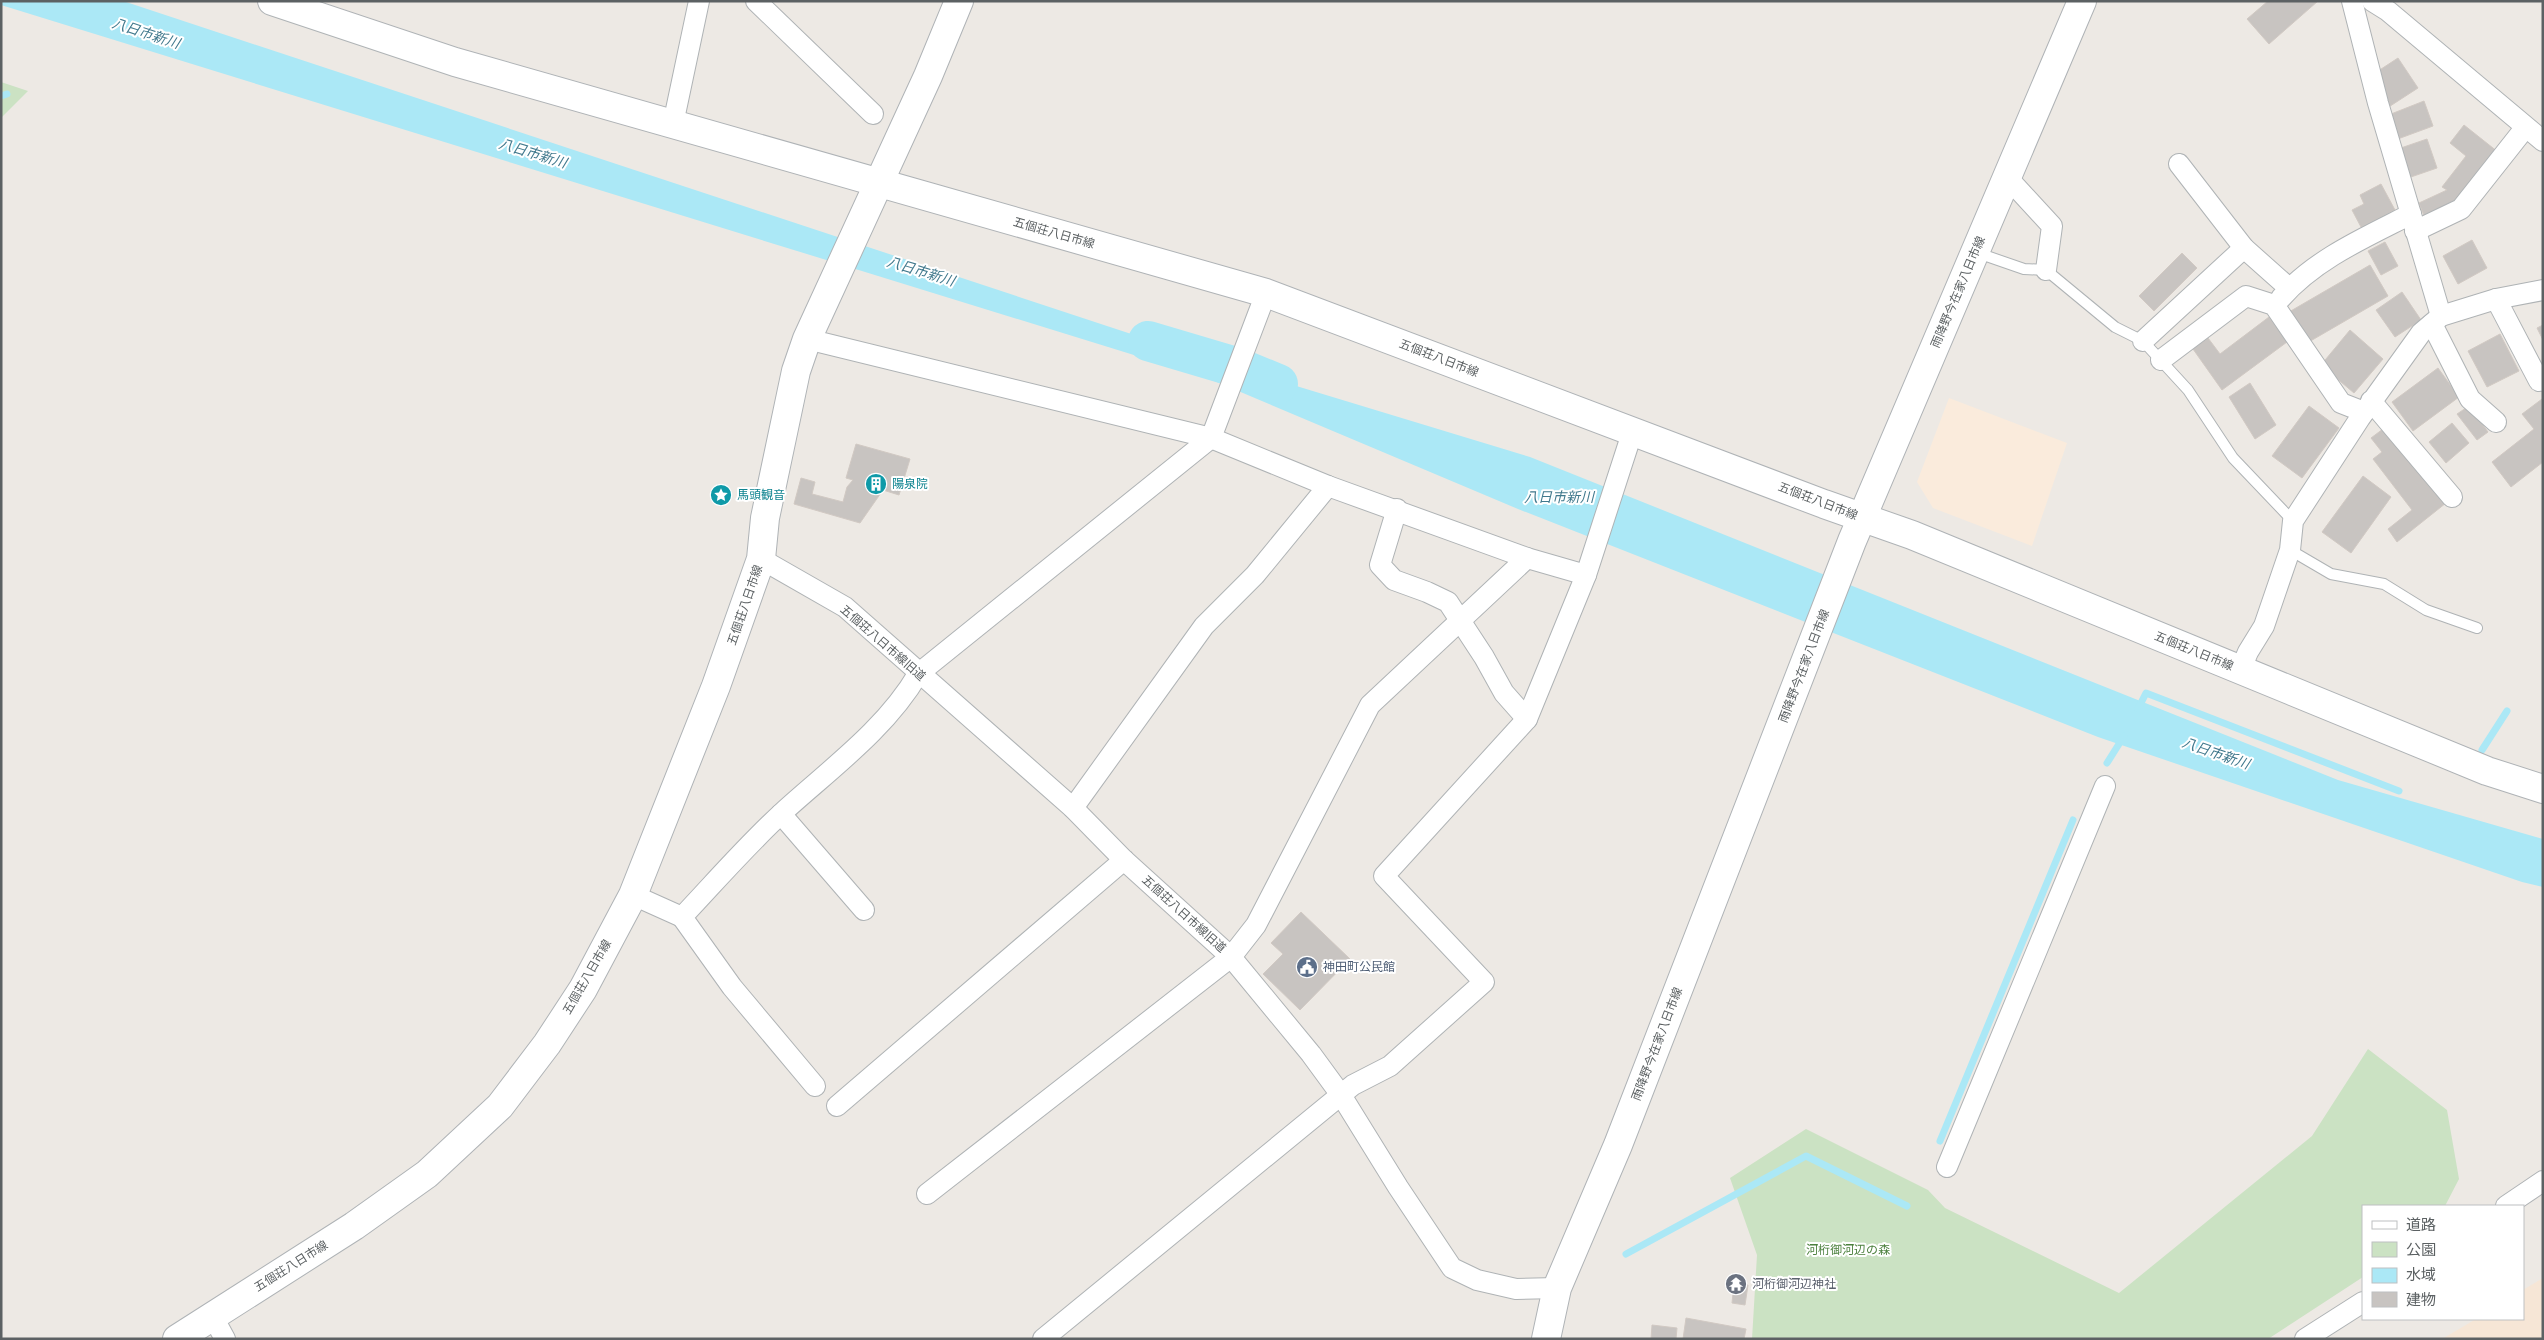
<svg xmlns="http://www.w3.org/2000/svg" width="2544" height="1340" font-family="'Titillium Web','Noto Sans JP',sans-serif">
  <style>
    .commercial { fill: #faebdc }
    .green { fill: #cbe2c3 }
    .sand { fill: #f6e6d6 }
    .water { fill: #abe8f6 }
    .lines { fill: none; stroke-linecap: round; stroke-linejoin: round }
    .stream { stroke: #abe8f6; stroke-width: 7 }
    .river { stroke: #abe8f6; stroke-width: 40 }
    .building { fill: #c8c4c1; stroke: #d1c9c3 }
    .lane-casing { stroke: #afb3b5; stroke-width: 12 }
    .street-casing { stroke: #afb3b5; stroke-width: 22 }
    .secondary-casing { stroke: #afb3b6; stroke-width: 30 }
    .lane { stroke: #fff; stroke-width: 10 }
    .street { stroke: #fff; stroke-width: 20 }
    .secondary { stroke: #fff; stroke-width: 28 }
    .labels { text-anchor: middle; stroke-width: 4; stroke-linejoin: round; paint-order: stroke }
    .street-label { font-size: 12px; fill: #5c6163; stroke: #fff }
    .culture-label { font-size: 12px; fill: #0d838f; stroke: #fff; text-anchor: start }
    .service-label { font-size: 12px; fill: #4e5e75; stroke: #fff; text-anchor: start }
    .park-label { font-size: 12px; fill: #4c803e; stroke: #fff }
    .worship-label { font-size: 12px; fill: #5b616d; stroke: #fff; text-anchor: start }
    .water-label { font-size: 14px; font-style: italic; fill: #41798d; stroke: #fff }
  </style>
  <rect width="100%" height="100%" fill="#ede9e4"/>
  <path class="commercial" d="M 1949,398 L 2067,443 L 2032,546 L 1933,508 L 1917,482 Z"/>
  <g class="green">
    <path d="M 1,82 L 28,91 L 1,118 Z"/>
    <path d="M 2368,1049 L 2447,1110 L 2459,1179 L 2445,1206 L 2363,1206 L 2363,1277 L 2268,1339 L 1752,1339 L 1757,1255 L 1730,1178 L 1806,1129 L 1928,1190 L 1945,1208 L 2119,1293 L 2312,1136 Z"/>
  </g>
  <path class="sand" d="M 2543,1278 L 2543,1339 L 2442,1339 L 2476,1319 L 2523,1319 L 2523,1290 Z"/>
  <path class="water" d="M 1,1 L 123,1 L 1201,357 L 1530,457 L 2338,780 L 2543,839 L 2543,887 L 2522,882 L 2098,737 L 1518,509 L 1205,377 L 1,5 Z"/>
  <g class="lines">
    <g class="stream">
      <path d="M 1,96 L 7,94"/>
      <path d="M 2138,709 L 2146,693 L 2399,791"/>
      <path d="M 2482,750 L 2507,711"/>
      <path d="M 2107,763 L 2124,736"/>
      <path d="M 1940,1141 L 2073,820"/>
      <path d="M 1626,1254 L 1806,1156 L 1907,1206"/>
    </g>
    <path class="river" d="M 1148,341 L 1239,368 L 1278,384"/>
  </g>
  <g class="building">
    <path d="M 2268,1 L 2318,1 L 2269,44 L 2247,19 Z"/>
    <path d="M 2398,58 L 2418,88 L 2384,110 L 2375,73 Z"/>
    <path d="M 2424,101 L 2433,126 L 2395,140 L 2386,116 Z"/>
    <path d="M 2464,125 L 2498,152 L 2459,202 L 2425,218 L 2419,203 L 2447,190 L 2442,187 L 2466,156 L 2450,143 Z"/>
    <path d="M 2427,139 L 2437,168 L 2405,179 L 2395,150 Z"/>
    <path d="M 2381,184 L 2395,210 L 2361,227 L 2352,210 L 2364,204 L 2360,195 Z"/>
    <path d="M 2472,240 L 2487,268 L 2458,284 L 2443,256 Z"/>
    <path d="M 2385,242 L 2398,266 L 2381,275 L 2368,251 Z"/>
    <path d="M 2182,253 L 2197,268 L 2154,311 L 2139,296 Z"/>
    <path d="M 2370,265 L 2388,296 L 2307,343 L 2289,312 Z"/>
    <path d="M 2402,292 L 2421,320 L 2395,337 L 2376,310 Z"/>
    <path d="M 2269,317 L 2287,342 L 2222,390 L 2193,349 L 2208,338 L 2220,354 Z"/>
    <path d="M 2543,325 L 2543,340 L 2537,328 Z"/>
    <path d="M 2350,330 L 2383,359 L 2354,393 L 2321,365 Z"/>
    <path d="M 2500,334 L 2519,371 L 2487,387 L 2468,351 Z"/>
    <path d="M 2438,368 L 2459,397 L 2413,431 L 2392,402 Z"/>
    <path d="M 2250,383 L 2276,425 L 2255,439 L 2229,397 Z"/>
    <path d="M 2542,399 L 2543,462 L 2511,487 L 2492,462 L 2534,429 L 2522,414 Z"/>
    <path d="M 2309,406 L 2339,428 L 2302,478 L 2272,456 Z"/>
    <path d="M 2469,406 L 2488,432 L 2477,440 L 2457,414 Z"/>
    <path d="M 2452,423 L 2469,443 L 2446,463 L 2429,442 Z"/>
    <path d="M 2387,426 L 2446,503 L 2397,542 L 2388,529 L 2412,510 L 2373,459 L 2382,452 L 2371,438 Z"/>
    <path d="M 856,444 L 910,459 L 899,495 L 883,490 L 860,523 L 794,504 L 801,478 L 815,482 L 812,494 L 843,502 L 847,487 L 853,480 L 846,478 Z"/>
    <path d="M 2363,476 L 2391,497 L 2351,553 L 2322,532 Z"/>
    <path d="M 1301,912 L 1350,959 L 1300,1010 L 1263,974 L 1283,954 L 1271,943 Z"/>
    <path d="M 1734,1284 L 1748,1285 L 1745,1305 L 1732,1303 Z"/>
    <path d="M 1686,1318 L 1746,1329 L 1744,1339 L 1683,1339 Z"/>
    <path d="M 1652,1325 L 1677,1328 L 1676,1339 L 1651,1339 Z"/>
  </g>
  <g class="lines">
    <g class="lane-casing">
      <g id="lane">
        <path d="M 1975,252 L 2024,269 L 2046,270 L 2115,327 L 2143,341 L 2188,390 L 2233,458 L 2293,521"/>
        <path d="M 2290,550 L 2331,574 L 2384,584 L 2426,610 L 2477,628"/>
      </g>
    </g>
    <g class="street-casing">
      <g id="street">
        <path d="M 756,1 L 873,114"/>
        <path d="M 2352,1 L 2378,103 L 2441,316"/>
        <path d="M 2372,1 L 2388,11 L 2543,141"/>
        <path d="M 673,124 L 699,1"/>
        <path d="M 2179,164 L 2244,248 L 2289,288"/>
        <path d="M 2006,176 L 2052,226 L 2046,270"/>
        <path d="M 2415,231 L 2461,209 L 2525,128"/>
        <path d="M 2281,298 C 2315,259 2366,237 2411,214"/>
        <path d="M 2496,299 L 2539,381 L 2543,379"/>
        <path d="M 2432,324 L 2470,399 L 2496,422"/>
        <path d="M 807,339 L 1211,438 L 1328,486 L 1527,558 L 1586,575"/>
        <path d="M 2143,341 L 2244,248"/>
        <path d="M 2161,360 L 2246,296 L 2274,305 L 2341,403 L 2364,412"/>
        <path d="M 2371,401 L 2452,497"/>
        <path d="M 1397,509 L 1380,565 L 1394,580 L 1427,592 L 1448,602 L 1484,657 L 1504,693 L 1527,719"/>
        <path d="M 761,559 L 845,607 L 1073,808 L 1124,860 L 1231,957 L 1311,1054 L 1341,1095 L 1398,1187 L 1452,1268 L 1477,1280 L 1516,1289 L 1557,1288"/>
        <path d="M 2240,671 L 2248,652 L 2264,626 L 2290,550 L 2293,521 L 2360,418 L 2421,333 L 2441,316 L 2496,299 L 2543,290"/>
        <path d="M 1073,808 L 1204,626 L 1255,575 L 1328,486"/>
        <path d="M 781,814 L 864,910"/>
        <path d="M 633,895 L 682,917"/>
        <path d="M 815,1086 L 732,987 L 682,917 C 715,882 747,845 783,812 C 829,770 886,729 918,674 L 1211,438 L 1266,293"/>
        <path d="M 837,1106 L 1124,860"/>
        <path d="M 1947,1167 L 2105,786"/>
        <path d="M 927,1194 L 1231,957 L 1256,925 L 1370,705 L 1527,558"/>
        <path d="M 2506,1206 L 2543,1181"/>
        <path d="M 212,1315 L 225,1339"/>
        <path d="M 1043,1339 L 1353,1085 L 1390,1066 L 1484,982 L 1384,876 L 1527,719 L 1586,575 L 1633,430"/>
        <path d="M 2305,1339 L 2363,1302"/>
      </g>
    </g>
    <g class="secondary-casing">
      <g id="secondary">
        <path d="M 272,1 L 455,62 L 1266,293 L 1824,504 L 1912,535 L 2487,771 L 2543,789"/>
        <path d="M 177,1339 L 354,1226 L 427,1174 L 500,1106 L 547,1044 L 583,989 L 633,895 L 716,686 L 761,559 L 765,518 L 796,371 L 807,339 L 928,76 L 959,1"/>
        <path d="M 1546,1339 L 1557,1288 L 1618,1145 L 1852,541 L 2082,1"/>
      </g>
    </g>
    <use href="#lane" class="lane"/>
    <use href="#street" class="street"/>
    <use href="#secondary" class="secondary"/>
  </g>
  <defs>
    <g id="building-disc" transform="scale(1.125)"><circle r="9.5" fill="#0f9aa8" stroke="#fff"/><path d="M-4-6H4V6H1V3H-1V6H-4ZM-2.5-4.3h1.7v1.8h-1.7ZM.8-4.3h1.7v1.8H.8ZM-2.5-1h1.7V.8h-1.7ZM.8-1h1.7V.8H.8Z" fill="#fff"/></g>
    <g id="sight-disc" transform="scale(1.125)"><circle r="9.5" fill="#0f9aa8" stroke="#fff"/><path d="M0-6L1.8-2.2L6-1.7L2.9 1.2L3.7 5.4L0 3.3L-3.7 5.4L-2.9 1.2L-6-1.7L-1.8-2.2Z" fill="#fff"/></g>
    <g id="civic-disc" transform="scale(1.125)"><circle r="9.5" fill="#5c6f8a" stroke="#fff"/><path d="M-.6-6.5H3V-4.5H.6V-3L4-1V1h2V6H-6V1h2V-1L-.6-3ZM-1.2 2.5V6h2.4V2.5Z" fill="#fff"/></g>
    <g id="temple-disc" transform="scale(1.125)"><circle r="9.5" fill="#6b7280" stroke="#fff"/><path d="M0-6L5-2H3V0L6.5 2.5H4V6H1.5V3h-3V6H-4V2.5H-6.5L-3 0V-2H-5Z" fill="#fff"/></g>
  </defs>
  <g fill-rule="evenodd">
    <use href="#building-disc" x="876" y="484"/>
    <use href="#sight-disc" x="721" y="495"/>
    <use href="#civic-disc" x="1307" y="967"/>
    <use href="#temple-disc" x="1736" y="1284"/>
  </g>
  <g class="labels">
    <g class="street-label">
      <text transform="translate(1054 233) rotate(16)" y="4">五個荘八日市線</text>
      <text transform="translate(1958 292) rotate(-67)" y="4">雨降野今在家八日市線</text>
      <text transform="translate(1439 358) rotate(21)" y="4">五個荘八日市線</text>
      <text transform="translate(1818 501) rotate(21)" y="4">五個荘八日市線</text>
      <text transform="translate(745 605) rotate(-71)" y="4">五個荘八日市線</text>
      <text transform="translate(883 643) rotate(41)" y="4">五個荘八日市線旧道</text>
      <text transform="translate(2194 651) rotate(22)" y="4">五個荘八日市線</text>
      <text transform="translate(1804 666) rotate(-69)" y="4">雨降野今在家八日市線</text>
      <text transform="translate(1184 914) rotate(42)" y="4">五個荘八日市線旧道</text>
      <text transform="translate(587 977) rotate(-60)" y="4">五個荘八日市線</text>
      <text transform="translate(1657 1044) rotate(-69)" y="4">雨降野今在家八日市線</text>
      <text transform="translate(291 1266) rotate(-32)" y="4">五個荘八日市線</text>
    </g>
    <g class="culture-label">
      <text x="892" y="488">陽泉院</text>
      <text x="737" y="499">馬頭観音</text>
    </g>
    <g class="service-label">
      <text x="1323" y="971">神田町公民館</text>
    </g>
    <g class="park-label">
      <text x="1848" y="1254">河桁御河辺の森</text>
    </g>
    <g class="worship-label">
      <text x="1752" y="1288">河桁御河辺神社</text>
    </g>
    <g class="water-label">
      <text transform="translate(146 33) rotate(18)" y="5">八日市新川</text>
      <text transform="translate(533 153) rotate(17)" y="5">八日市新川</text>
      <text transform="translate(921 271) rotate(17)" y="5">八日市新川</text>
      <text x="1559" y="502">八日市新川</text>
      <text transform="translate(2216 753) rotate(19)" y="5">八日市新川</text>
    </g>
  </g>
  <rect width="2544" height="1340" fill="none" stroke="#5c6163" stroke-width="5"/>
  <rect x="2362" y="1205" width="162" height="115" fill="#ffffff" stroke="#bec0c1"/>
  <rect x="2372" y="1221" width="25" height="8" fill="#ffffff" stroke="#bec0c1"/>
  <text x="2406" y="1230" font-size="15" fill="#5c6163">道路</text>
  <rect x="2372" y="1242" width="25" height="15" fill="#cbe2c3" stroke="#bec0c1"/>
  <text x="2406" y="1255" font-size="15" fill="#5c6163">公園</text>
  <rect x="2372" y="1268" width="25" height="15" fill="#abe8f6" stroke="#bec0c1"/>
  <text x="2406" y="1280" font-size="15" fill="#5c6163">水域</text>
  <rect x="2372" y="1292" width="25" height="15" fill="#c8c4c1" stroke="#bec0c1"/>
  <text x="2406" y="1305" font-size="15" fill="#5c6163">建物</text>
</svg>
